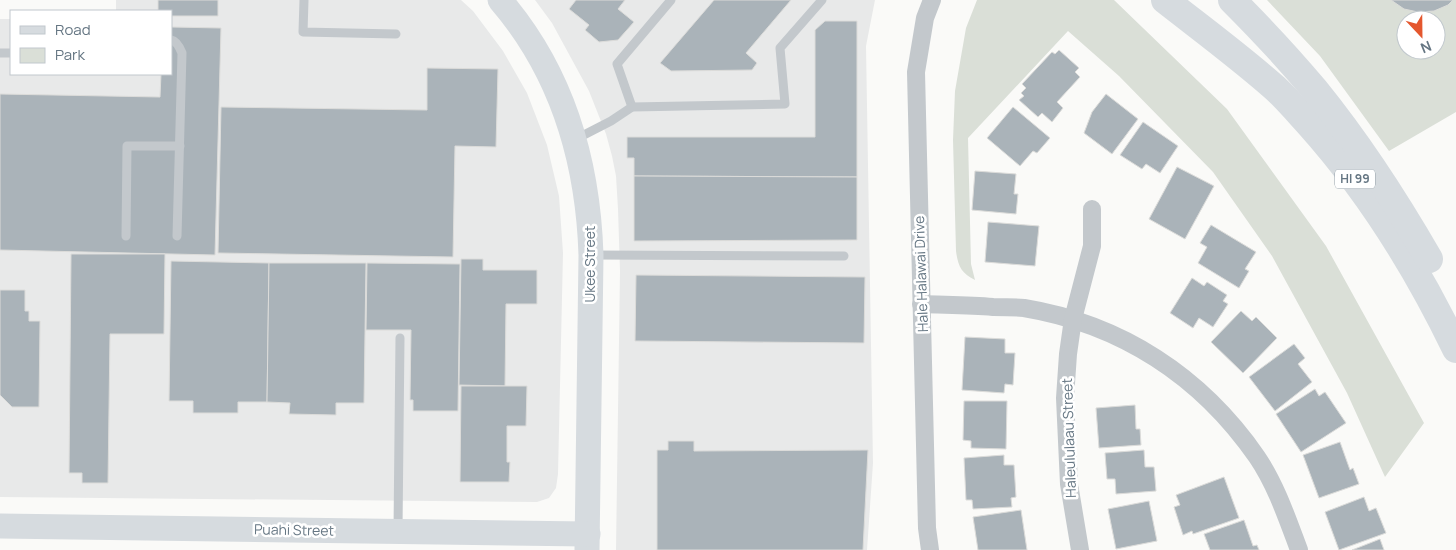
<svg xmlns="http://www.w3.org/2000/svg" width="1456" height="550" font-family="Manrope,sans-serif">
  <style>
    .built { fill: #e8e9e9 }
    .green { fill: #dadfd7; fill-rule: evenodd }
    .building { fill: #aab3b9; stroke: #dcdcda }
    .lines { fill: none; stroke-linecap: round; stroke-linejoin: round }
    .lane { stroke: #c3c8cc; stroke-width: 9 }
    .street { stroke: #c3c8cc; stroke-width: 18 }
    .secondary { stroke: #d6dbdf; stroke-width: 25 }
    .primary { stroke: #d6dbdf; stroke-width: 28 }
    .labels { text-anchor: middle; stroke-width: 5; stroke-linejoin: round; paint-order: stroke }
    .shield { fill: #fff; stroke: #939fa8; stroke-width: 1 }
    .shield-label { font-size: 12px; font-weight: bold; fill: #657683 }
    .street-label { font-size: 14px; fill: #657683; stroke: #fff }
  </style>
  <rect width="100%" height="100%" fill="#fafaf8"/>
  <g class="built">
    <path d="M 116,0 L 461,0 L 473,11 L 503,51 L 527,93 L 547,145 L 559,196 L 563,253 L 558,474 L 556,488 L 549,498 L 537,502 L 0,497 L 0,19 L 11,19 L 11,74 L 171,74 L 171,11 L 116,11 Z"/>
    <path d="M 535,0 L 875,0 L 866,46 L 873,463 L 867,550 L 616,550 L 620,271 L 618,209 L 616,176 L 612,156 L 606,134 L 589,91 L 552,23 Z"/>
  </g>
  <g class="green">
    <path d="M 977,0 L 1114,0 L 1227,109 L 1326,246 L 1424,423 L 1385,477 L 1347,393 L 1272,256 L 1213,172 L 1119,76 L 1068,31 L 968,138 L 971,264 L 975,280 C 961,273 958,266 956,251 L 953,140 L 955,91 L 966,28 Z"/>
    <path d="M 1267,0 L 1456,0 L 1456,112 L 1389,151 L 1320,56 ZM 1406,20 L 1436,20 L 1436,50 L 1406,50 Z"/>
  </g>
  <g class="building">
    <path d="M 158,0 L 218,0 L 218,16 L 171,16 L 171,11 L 158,11 Z"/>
    <path d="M 576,0 L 625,0 L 618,9 L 634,22 L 618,40 L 599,42 L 585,30 L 589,25 L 569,9 Z"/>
    <path d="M 714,0 L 791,0 L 746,53 L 757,63 L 752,70 L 671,71 L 660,63 Z"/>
    <path d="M 1391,0 L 1453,0 L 1448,5 L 1434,11 L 1418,12 L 1404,9 Z"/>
    <path d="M 825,21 L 857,21 L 857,177 L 634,176 L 634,158 L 627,158 L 627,137 L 815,137 L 815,30 Z"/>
    <path d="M 171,27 L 221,28 L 215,255 L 0,250 L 0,94 L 160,97 L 161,74 L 171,74 Z"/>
    <path d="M 1059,50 L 1079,68 L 1075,72 L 1080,77 L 1057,102 L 1063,108 L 1052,122 L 1042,113 L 1038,117 L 1019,100 L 1024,96 L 1021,93 L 1026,88 L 1022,84 L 1052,52 L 1055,54 Z"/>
    <path d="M 427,68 L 498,69 L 496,147 L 455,146 L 453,257 L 218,253 L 221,107 L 427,110 Z"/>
    <path d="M 1106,94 L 1138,119 L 1112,154 L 1084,133 L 1092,112 Z"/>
    <path d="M 1013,107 L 1050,138 L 1037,153 L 1033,151 L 1020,166 L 987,138 Z"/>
    <path d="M 1143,122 L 1178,146 L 1160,173 L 1146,164 L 1142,169 L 1120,155 Z"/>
    <path d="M 1177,167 L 1214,186 L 1185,239 L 1149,219 Z"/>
    <path d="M 975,171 L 1016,174 L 1014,194 L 1018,194 L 1016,214 L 972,210 Z"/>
    <path d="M 634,176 L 857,177 L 857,240 L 634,241 Z"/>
    <path d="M 988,222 L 1039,226 L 1035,266 L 985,262 Z"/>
    <path d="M 1211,225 L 1256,252 L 1245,269 L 1249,271 L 1239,288 L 1198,263 L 1207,247 L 1200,243 Z"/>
    <path d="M 71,254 L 165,254 L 164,334 L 110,334 L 108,483 L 82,483 L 82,473 L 69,473 Z"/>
    <path d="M 461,259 L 483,259 L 483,270 L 537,270 L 537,304 L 506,304 L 505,386 L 459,385 Z"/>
    <path d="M 171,261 L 269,263 L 267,402 L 238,402 L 238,413 L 193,413 L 193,401 L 169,401 Z"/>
    <path d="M 269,263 L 366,263 L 364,403 L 336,403 L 336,415 L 289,414 L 290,403 L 267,402 Z"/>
    <path d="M 367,263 L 460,264 L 458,411 L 413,411 L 413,400 L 410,400 L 411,330 L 366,330 Z"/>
    <path d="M 636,275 L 865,277 L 864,343 L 635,341 Z"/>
    <path d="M 1192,278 L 1204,286 L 1207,282 L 1227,295 L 1223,301 L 1228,304 L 1213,327 L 1199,318 L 1193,328 L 1170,313 Z"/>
    <path d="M 0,290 L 25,290 L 25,311 L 29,311 L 29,321 L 40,321 L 39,407 L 12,407 L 0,395 Z"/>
    <path d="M 1241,311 L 1252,321 L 1256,317 L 1277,338 L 1243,373 L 1211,342 Z"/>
    <path d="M 965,337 L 1005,339 L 1005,353 L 1015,353 L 1013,385 L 1005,384 L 1004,393 L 962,390 Z"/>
    <path d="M 1294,344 L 1305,358 L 1298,364 L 1312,382 L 1275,411 L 1249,377 Z"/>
    <path d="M 461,386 L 527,386 L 526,426 L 507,426 L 507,462 L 510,462 L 509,482 L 460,482 Z"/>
    <path d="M 1315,389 L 1319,396 L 1325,392 L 1346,423 L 1301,452 L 1276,414 Z"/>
    <path d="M 964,401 L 1007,401 L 1006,449 L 971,448 L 971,441 L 963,440 Z"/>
    <path d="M 1135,405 L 1136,429 L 1140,429 L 1141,445 L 1099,448 L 1096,408 Z"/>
    <path d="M 668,441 L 694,441 L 694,451 L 868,450 L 863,550 L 657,550 L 657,450 L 668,450 Z"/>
    <path d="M 1340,442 L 1350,470 L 1353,468 L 1359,484 L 1319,498 L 1303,455 Z"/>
    <path d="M 1144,450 L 1145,467 L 1154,467 L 1156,491 L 1116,494 L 1115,479 L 1107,479 L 1105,453 Z"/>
    <path d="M 1004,455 L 1004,465 L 1014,465 L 1016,497 L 1011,498 L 1012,507 L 973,509 L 972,500 L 966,500 L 964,458 Z"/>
    <path d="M 1224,477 L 1239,518 L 1193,534 L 1192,531 L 1183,535 L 1174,507 L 1180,505 L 1176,495 Z"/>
    <path d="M 1364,497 L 1369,511 L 1376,508 L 1386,533 L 1339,550 L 1325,512 Z"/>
    <path d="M 1149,501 L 1157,541 L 1116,549 L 1108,509 Z"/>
    <path d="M 1021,510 L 1027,550 L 978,550 L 973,517 Z"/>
    <path d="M 1244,520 L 1253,546 L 1257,545 L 1259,550 L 1210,550 L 1204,534 Z"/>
    <path d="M 1380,539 L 1384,550 L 1352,550 Z"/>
  </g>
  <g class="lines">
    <g class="lane">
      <path d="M 304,0 L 303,32 L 396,34"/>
      <path d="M 171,40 C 177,41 180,48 182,53 L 177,236"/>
      <path d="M 0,53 L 11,53"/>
      <path d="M 632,107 L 617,64 L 671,0"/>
      <path d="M 576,139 L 611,121 L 632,107 L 785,104 L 780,48 L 822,0"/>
      <path d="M 126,236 L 127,146 L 180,146"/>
      <path d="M 592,255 L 844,256"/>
      <path d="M 398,530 L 400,338"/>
    </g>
    <g class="street">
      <path d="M 921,304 C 945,305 969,305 993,307 C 1003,307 1014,307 1024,308 C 1121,324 1201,376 1257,457 C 1276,485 1287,518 1299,550"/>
      <path d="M 930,550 L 927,528 L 916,72 L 925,18 L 932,0"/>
      <path d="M 1080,550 L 1069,484 L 1065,398 L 1068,354 L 1073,319 L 1092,246 L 1092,209"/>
    </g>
    <g class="secondary">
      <path d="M 500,0 C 562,72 588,161 591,255 L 587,550"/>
      <path d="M 0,526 L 588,534"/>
    </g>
    <g class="primary">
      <path d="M 1165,0 C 1202,29 1240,57 1275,88 C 1287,99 1298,112 1309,124 C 1369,191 1417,268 1456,349"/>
      <path d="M 1232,0 C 1261,29 1289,59 1315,90 C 1358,143 1395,200 1429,259"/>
    </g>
  </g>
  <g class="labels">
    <rect class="shield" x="1335" y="169.5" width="40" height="19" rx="4"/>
    <g class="shield-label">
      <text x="1355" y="183">HI 99</text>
    </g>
    <g class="street-label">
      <text transform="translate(590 264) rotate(-90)" y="5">Ukee Street</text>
      <text transform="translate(921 274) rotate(-92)" y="5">Hale Halawai Drive</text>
      <text transform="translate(1069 438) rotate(-92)" y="5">Haleululaau Street</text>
      <text transform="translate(294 530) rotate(1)" y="5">Puahi Street</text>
    </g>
  </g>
  <rect x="10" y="10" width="162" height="65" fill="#ffffff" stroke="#c1c8cd"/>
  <rect x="20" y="26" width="25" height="8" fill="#d6dbdf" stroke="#c1c8cd"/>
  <text x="55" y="35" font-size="15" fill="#657683">Road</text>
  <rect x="20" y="48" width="25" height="15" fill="#dadfd7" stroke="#c1c8cd"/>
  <text x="55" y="60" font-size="15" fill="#657683">Park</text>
  <g transform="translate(1421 35) rotate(158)"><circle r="24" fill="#ffffff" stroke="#c1c8cd"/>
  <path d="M0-4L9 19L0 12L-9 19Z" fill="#e4572e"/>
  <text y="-8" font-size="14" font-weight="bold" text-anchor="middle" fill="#657683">N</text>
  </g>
</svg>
